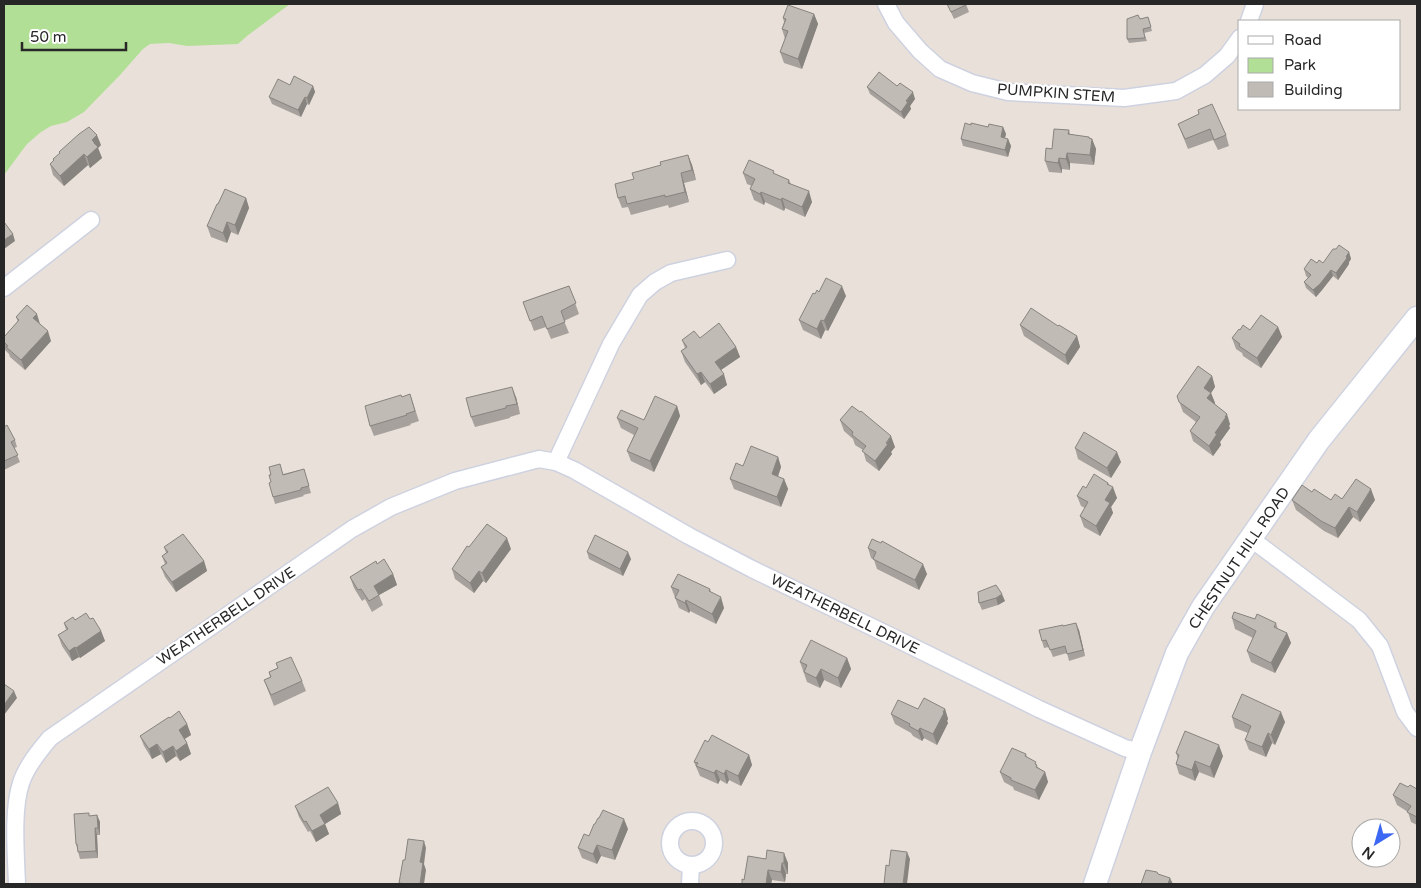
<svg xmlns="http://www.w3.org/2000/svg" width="1421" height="888" font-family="'Varela Round',sans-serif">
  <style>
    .green { fill: #b2df96 }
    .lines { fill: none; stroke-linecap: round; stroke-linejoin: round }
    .street-casing { stroke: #ced2e0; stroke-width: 19 }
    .secondary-casing { stroke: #ced2e0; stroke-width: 25 }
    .street { stroke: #fff; stroke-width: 16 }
    .secondary { stroke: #fff; stroke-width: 22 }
    .wall { fill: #a6a19c }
    .shaded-wall { fill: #87837f }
    .building { fill: #c1bbb5; stroke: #87837f }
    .labels { text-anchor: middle; stroke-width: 4.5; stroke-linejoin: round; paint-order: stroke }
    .street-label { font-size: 15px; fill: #272727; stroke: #fff }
  </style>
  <rect width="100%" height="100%" fill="#e9e1d9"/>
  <path class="green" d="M 4,4 L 290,4 L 247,36 L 238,44 L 187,46 L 169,43 L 150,44 L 143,49 L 120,75 L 84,112 L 67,122 L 51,126 L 41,132 L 27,144 L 4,175 Z"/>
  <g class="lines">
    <g class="street-casing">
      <g id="street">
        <path d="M 886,4 L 896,23 L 920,51 L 940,69 L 972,83 L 1008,92 L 1124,98 L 1176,91 L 1205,75 L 1227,56 L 1240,38"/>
        <path d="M 1249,21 L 1255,4"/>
        <path d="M 4,288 L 91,220"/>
        <path d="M 556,462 L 574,470 L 689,536 L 752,569 L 901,641 L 1039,709 L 1125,748 L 1140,752"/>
        <path d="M 1250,538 L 1359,620 L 1380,646 L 1405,712 L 1417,728"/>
        <circle cx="692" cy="843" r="22"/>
        <path d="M 17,884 C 16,855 12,810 21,783 C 26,767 39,751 50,738 L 352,529 L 391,507 L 455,481 L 539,459 L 556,462 L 611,344 L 640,295 L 655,282 L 671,273 L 727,260"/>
        <path d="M 690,884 L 691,865"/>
      </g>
    </g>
    <g class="secondary-casing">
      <path id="secondary" d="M 1095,884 L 1140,752 L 1177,653 L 1203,607 L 1319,440 L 1417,318"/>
    </g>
    <use href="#street" class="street"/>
    <use href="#secondary" class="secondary"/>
  </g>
  <g class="wall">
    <path d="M 947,4 L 966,4 L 969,12 L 954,19 Z"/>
    <path d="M 814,14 L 818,24 L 802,69 L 784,63 L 780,52 L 785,39 L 782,29 L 784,22 L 783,18 Z"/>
    <path d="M 1148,17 L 1152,31 L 1144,33 L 1147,41 L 1129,43 L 1127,39 L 1140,19 Z"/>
    <path d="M 313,86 L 315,92 L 309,105 L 307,104 L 301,117 L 272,104 L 269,97 Z"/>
    <path d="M 897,86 L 915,99 L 910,106 L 911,109 L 904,119 L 870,94 L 867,87 Z"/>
    <path d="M 1199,114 L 1226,135 L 1229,146 L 1218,150 L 1213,140 L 1188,149 L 1178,124 Z"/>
    <path d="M 971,125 L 988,127 L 1003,127 L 1006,134 L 1005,138 L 1008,139 L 1011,146 L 1008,157 L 963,146 L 961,139 Z"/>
    <path d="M 1069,130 L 1070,134 L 1092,139 L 1096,149 L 1094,165 L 1070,163 L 1070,170 L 1062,169 L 1062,173 L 1049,172 L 1045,161 L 1052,149 Z"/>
    <path d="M 101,145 L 98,148 L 102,158 L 90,168 L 88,165 L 64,186 L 53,175 L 50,164 L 54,161 L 53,159 Z"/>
    <path d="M 688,155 L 692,165 L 696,180 L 684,183 L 689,202 L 669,208 L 668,205 L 631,215 L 628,207 L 622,208 L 618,198 L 634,179 L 661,165 Z"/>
    <path d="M 743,173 L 775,174 L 789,180 L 791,184 L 812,202 L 805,217 L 785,208 L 784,211 L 765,202 L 764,205 L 754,200 L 750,189 L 752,186 L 747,184 Z"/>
    <path d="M 246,198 L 249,208 L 238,235 L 231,232 L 227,243 L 211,237 L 207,226 L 218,204 Z"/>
    <path d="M 1349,252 L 1351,259 L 1349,262 L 1349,264 L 1338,280 L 1333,276 L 1322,290 L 1316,297 L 1306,288 L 1304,282 L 1308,278 L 1306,276 L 1304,269 L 1317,263 L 1323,263 Z"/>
    <path d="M 569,286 L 579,314 L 564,321 L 569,333 L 551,339 L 546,327 L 534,331 L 523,302 Z"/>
    <path d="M 819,292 L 846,296 L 828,331 L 825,330 L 821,339 L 803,330 L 799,320 L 815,294 Z"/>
    <path d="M 16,317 L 40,324 L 51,341 L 25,370 L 10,357 L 9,354 L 5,350 L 4,347 L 4,337 L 18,322 Z"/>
    <path d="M 1020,325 L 1058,326 L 1077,336 L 1080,347 L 1068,365 L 1024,336 Z"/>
    <path d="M 1278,327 L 1282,337 L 1261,368 L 1243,356 L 1242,353 L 1236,349 L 1232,338 L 1240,330 L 1250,330 Z"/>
    <path d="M 700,338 L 736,347 L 740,357 L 721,370 L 727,385 L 714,394 L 705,382 L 701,385 L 685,362 L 681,351 L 685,348 L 682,340 Z"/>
    <path d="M 1212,376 L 1215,387 L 1211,393 L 1215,403 L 1214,404 L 1230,424 L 1229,426 L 1230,428 L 1220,442 L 1221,445 L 1213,456 L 1193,441 L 1190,431 L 1196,422 L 1183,412 L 1177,396 Z"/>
    <path d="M 410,394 L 419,421 L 410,424 L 411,425 L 374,436 L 370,426 L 402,397 Z"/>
    <path d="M 516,397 L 520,414 L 510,417 L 510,418 L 475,427 L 471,417 Z"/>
    <path d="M 677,406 L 680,416 L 654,472 L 631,461 L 627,451 L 634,435 L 621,428 L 617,418 L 644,420 Z"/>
    <path d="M 840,420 L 895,447 L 891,452 L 892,454 L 879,471 L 866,461 L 863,450 L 855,445 L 853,439 L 844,431 Z"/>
    <path d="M 4,427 L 15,440 L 17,447 L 14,448 L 20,462 L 4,470 Z"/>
    <path d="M 1075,448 L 1121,462 L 1111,478 L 1078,459 Z"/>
    <path d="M 778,457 L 781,467 L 778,477 L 784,479 L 788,489 L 781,507 L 734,489 L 730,479 L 743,466 Z"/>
    <path d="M 304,469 L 311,493 L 303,495 L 304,496 L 275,504 L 273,497 L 271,482 L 283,474 Z"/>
    <path d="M 1108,483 L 1117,498 L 1111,507 L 1113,513 L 1100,536 L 1084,527 L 1080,516 L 1085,508 L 1081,506 L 1077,496 L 1086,488 Z"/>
    <path d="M 1312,492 L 1331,500 L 1342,499 L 1375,500 L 1360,522 L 1353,517 L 1338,538 L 1324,531 L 1296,510 L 1292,500 Z"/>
    <path d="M 881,543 L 927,574 L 919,590 L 877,569 L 874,560 L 871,558 L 868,548 Z"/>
    <path d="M 164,547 L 204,561 L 207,571 L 176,592 L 165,577 L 161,567 L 165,564 L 162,556 L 166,553 Z"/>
    <path d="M 511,549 L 486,583 L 483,581 L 474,593 L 455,579 L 452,569 Z"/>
    <path d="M 587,552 L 631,559 L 623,576 L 589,559 Z"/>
    <path d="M 377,564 L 393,574 L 397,585 L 379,595 L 383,605 L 372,612 L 365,599 L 362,601 L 354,588 L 350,577 Z"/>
    <path d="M 671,587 L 710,589 L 711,592 L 724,608 L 716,624 L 690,611 L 689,613 L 679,608 Z"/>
    <path d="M 978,592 L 1005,601 L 998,605 L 982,610 L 979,603 Z"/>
    <path d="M 1232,618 L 1255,619 L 1276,623 L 1278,629 L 1287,633 L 1291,643 L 1275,673 L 1251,662 L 1247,651 L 1253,638 L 1235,629 Z"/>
    <path d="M 90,619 L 101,631 L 105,641 L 80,658 L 79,657 L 72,661 L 62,646 L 58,635 L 66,630 L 64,623 L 75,620 Z"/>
    <path d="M 1063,626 L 1079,630 L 1085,656 L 1069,661 L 1067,653 L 1053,657 L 1049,647 L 1044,648 L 1042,641 Z"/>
    <path d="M 847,658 L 851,669 L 841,688 L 824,680 L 820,688 L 807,682 L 800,662 Z"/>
    <path d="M 276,663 L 302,681 L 306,691 L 274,706 L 264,680 L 270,677 L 269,672 L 278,668 Z"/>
    <path d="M 918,709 L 945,709 L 948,719 L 947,721 L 948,723 L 937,745 L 924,738 L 922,741 L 913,736 L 911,733 L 895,724 L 891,714 Z"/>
    <path d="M 1232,717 L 1285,722 L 1275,745 L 1272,743 L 1266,757 L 1249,750 L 1245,740 L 1248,733 L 1235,728 Z"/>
    <path d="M 170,718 L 187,724 L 191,735 L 184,739 L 187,743 L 191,754 L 180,761 L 176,756 L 166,763 L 161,754 L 152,759 L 144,746 L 140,736 Z"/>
    <path d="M 708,742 L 749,755 L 752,765 L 741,786 L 729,780 L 727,784 L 720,780 L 718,784 L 700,776 L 694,762 Z"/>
    <path d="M 1176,753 L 1223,756 L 1214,778 L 1199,772 L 1195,781 L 1179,774 L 1176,764 L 1178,759 Z"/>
    <path d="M 1026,754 L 1027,757 L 1039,768 L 1045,772 L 1048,782 L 1039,800 L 1014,790 L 1013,787 L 1004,782 L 1000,772 Z"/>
    <path d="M 1408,787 L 1417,789 L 1417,825 L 1411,822 L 1408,812 L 1397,805 L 1393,795 Z"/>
    <path d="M 338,803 L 341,814 L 325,824 L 329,834 L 316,842 L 310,831 L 308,832 L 299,817 L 295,806 Z"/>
    <path d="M 97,815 L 100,822 L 100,835 L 97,835 L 98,858 L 80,859 L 76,844 L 90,816 Z"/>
    <path d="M 628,829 L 615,860 L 601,856 L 597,864 L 582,858 L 578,848 L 589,836 Z"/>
    <path d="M 748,856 L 788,863 L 788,874 L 786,874 L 785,882 L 772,880 L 771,884 L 742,884 L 744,880 Z"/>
  </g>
  <g class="shaded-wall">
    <path d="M 814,14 L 818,24 L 802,69 L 798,59 Z"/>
    <path d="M 313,86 L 315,92 L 309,105 L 307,98 Z"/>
    <path d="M 913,92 L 915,99 L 910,106 L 911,109 L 904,119 L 901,112 L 906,101 Z"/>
    <path d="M 305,97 L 307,104 L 301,117 L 298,110 Z"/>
    <path d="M 1003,127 L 1006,134 L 1003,144 L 1001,137 Z"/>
    <path d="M 97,135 L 101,145 L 98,148 L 102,158 L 90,168 L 87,157 L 92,140 Z"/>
    <path d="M 1089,137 L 1091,144 L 1092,139 L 1096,149 L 1094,165 L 1090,155 Z"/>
    <path d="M 1008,139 L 1011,146 L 1008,157 L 1005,150 Z"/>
    <path d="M 1067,153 L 1070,163 L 1070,170 L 1066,159 Z"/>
    <path d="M 84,154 L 88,165 L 64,186 L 60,176 Z"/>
    <path d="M 688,155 L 692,165 L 696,180 L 692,170 Z"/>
    <path d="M 1059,158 L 1062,169 L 1062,173 L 1058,163 Z"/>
    <path d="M 681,173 L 684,183 L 689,202 L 685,192 Z"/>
    <path d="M 809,191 L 812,202 L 805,217 L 802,207 Z"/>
    <path d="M 761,192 L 765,202 L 764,205 L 760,194 Z"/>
    <path d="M 246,198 L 249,208 L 238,235 L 235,225 Z"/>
    <path d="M 782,198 L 785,208 L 784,211 L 781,200 Z"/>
    <path d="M 227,222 L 231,232 L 227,243 L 223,233 Z"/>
    <path d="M 13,234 L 15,241 L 4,249 L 4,240 Z"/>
    <path d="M 1349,252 L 1351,259 L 1349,262 L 1349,264 L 1338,280 L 1336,273 Z"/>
    <path d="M 1331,270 L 1333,276 L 1322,290 L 1316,297 L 1313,290 Z"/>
    <path d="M 842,286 L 846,296 L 828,331 L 824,321 Z"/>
    <path d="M 37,314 L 40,324 L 33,318 Z"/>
    <path d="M 821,320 L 825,330 L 821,339 L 817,329 Z"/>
    <path d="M 1278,327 L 1282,337 L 1261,368 L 1257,358 Z"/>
    <path d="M 48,331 L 51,341 L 25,370 L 21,360 Z"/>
    <path d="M 1077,336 L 1080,347 L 1068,365 L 1065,355 Z"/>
    <path d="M 736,347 L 740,357 L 718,372 L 715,362 Z"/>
    <path d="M 701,372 L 705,382 L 701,385 L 697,374 Z"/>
    <path d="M 724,374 L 727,385 L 714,394 L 710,384 Z"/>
    <path d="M 1212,376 L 1215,387 L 1209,396 L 1211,393 L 1215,403 L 1211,409 L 1204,388 Z"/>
    <path d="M 512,387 L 516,397 L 520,414 L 517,404 Z"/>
    <path d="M 677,406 L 680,416 L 654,472 L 650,461 Z"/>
    <path d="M 1227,414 L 1230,424 L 1229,426 L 1230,428 L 1220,442 L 1221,445 L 1213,456 L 1209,446 L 1215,433 Z"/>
    <path d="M 891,436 L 895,447 L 891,452 L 892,454 L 879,471 L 875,461 Z"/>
    <path d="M 1117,452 L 1121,462 L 1111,478 L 1107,468 Z"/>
    <path d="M 778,457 L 781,467 L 775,484 L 772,474 Z"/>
    <path d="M 784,479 L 788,489 L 781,507 L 777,497 Z"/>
    <path d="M 1108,483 L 1111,490 L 1113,487 L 1117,498 L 1111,507 L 1113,513 L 1100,536 L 1096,526 L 1105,500 L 1107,484 Z"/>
    <path d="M 1371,489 L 1375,500 L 1360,522 L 1357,512 Z"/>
    <path d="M 1349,507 L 1353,517 L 1338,538 L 1335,528 Z"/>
    <path d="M 507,538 L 511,549 L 486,583 L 482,573 Z"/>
    <path d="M 628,552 L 631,559 L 623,576 L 620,569 Z"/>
    <path d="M 204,561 L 207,571 L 176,592 L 172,582 Z"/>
    <path d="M 923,564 L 927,574 L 919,590 L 915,580 Z"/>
    <path d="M 479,571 L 483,581 L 474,593 L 470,583 Z"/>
    <path d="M 393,574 L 397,585 L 379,595 L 374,586 Z"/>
    <path d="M 1002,594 L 1005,601 L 998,605 L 996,598 Z"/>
    <path d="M 721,597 L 724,608 L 716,624 L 712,614 Z"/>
    <path d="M 686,600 L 690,611 L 689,613 L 685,603 Z"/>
    <path d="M 1076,623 L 1079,630 L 1085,656 L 1083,650 Z"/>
    <path d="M 101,631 L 105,641 L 80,658 L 76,648 Z"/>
    <path d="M 1287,633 L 1291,643 L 1275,673 L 1271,663 Z"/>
    <path d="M 75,647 L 79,657 L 72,661 L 69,651 Z"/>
    <path d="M 847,658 L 851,669 L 841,688 L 838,678 Z"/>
    <path d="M 821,669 L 824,680 L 820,688 L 816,678 Z"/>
    <path d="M 14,691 L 17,698 L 4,715 L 4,705 Z"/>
    <path d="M 945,709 L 948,719 L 947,721 L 948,723 L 937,745 L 933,734 Z"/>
    <path d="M 1281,712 L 1285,722 L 1275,745 L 1271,735 Z"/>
    <path d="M 187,724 L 191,735 L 183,740 L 179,730 Z"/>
    <path d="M 920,728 L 924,738 L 922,741 L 918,731 Z"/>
    <path d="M 1268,733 L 1272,743 L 1266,757 L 1262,747 Z"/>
    <path d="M 187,743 L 191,754 L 180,761 L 176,751 Z"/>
    <path d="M 157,744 L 161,754 L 152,759 L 149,749 Z"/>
    <path d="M 1219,745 L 1223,756 L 1214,778 L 1210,767 Z"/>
    <path d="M 173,746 L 176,756 L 166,763 L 163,752 Z"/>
    <path d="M 749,755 L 752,765 L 741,786 L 738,776 Z"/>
    <path d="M 1195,761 L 1199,772 L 1195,781 L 1192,770 Z"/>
    <path d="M 716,770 L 720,780 L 718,784 L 714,773 Z"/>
    <path d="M 726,770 L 729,780 L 727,784 L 724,774 Z"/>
    <path d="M 1045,772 L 1048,782 L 1039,800 L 1035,790 Z"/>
    <path d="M 338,803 L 341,814 L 325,824 L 329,834 L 316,842 L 312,831 L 320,815 Z"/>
    <path d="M 97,815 L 100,822 L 100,835 L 98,828 Z"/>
    <path d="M 624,819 L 628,829 L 615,860 L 612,850 Z"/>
    <path d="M 95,828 L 97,835 L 98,858 L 96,851 Z"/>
    <path d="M 424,841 L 426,848 L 424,864 L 426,870 L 424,884 L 420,884 L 420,862 Z"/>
    <path d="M 597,845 L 601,856 L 597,864 L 593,854 Z"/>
    <path d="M 907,852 L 910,859 L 907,884 L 903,884 Z"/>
    <path d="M 784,853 L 788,863 L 788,874 L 784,863 Z"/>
    <path d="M 782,863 L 786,874 L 785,882 L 781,872 Z"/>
    <path d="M 768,870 L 772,880 L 771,884 L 766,884 Z"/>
    <path d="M 1170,878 L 1173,884 L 1168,884 Z"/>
  </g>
  <g class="building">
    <path d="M 947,4 L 966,4 L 966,5 L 951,12 Z"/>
    <path d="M 788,5 L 814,14 L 798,59 L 780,52 L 788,31 L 782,29 L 786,19 L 783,18 Z"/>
    <path d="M 1138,15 L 1140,19 L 1148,17 L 1151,27 L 1143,29 L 1145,38 L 1127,39 L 1127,19 Z"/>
    <path d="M 879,72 L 897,86 L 900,83 L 913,92 L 906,101 L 908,102 L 901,112 L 867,87 Z"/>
    <path d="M 294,76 L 313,86 L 307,98 L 305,97 L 298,110 L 269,97 L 278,79 L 290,85 Z"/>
    <path d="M 1212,104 L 1226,135 L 1214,140 L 1210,129 L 1185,139 L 1178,124 L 1199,114 L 1198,110 Z"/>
    <path d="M 965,123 L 971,125 L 971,123 L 988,127 L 989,124 L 1003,127 L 1001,137 L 1008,139 L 1005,150 L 961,139 Z"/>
    <path d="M 89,127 L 97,135 L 92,140 L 94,142 L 94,143 L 98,147 L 87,157 L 84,154 L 60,176 L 50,164 L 54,160 L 53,159 L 60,153 L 59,152 L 79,134 Z"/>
    <path d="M 1054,129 L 1069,130 L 1068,134 L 1089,137 L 1089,138 L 1092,139 L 1090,155 L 1067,153 L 1066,159 L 1059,158 L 1058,163 L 1045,161 L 1046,148 L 1052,149 Z"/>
    <path d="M 688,155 L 692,170 L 681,173 L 685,192 L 665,197 L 665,195 L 627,204 L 625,196 L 618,198 L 615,184 L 634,179 L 632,173 L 661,165 L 660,162 Z"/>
    <path d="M 749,160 L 774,171 L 773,173 L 789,180 L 788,183 L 809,191 L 802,207 L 782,198 L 781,200 L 761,192 L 760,194 L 750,189 L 755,179 L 743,173 Z"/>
    <path d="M 225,189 L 246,198 L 235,225 L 227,222 L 223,233 L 207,226 L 217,204 L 218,204 Z"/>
    <path d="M 4,222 L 13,234 L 4,240 Z"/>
    <path d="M 1339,245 L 1349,252 L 1346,257 L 1347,258 L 1336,273 L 1331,270 L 1320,284 L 1313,290 L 1304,282 L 1311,275 L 1304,269 L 1311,259 L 1317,263 L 1319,260 L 1323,263 L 1333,249 L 1336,249 Z"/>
    <path d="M 826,278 L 842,286 L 824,321 L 821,320 L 817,329 L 799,320 L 813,293 L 815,294 L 817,290 L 819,292 Z"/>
    <path d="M 569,286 L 576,303 L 561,311 L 565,322 L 547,329 L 542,316 L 530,321 L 523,302 Z"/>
    <path d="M 27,305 L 37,314 L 33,318 L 48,331 L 21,360 L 6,347 L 8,346 L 4,342 L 4,337 L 19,320 L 16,317 Z"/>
    <path d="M 1031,308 L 1058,326 L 1059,325 L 1077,336 L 1065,355 L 1020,325 Z"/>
    <path d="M 1261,315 L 1278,327 L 1257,358 L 1239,346 L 1240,344 L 1232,338 L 1239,329 L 1240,330 L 1243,325 L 1250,330 Z"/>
    <path d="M 719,323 L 736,347 L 715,362 L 724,374 L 710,384 L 701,372 L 697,374 L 681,351 L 687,347 L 682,340 L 694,331 L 700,338 Z"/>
    <path d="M 1198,366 L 1212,376 L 1204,388 L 1211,393 L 1207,398 L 1227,414 L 1225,417 L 1226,417 L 1215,433 L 1217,434 L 1209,446 L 1190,431 L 1200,417 L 1179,402 L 1177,396 Z"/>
    <path d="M 512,387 L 517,404 L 506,406 L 506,408 L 471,417 L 466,398 Z"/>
    <path d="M 410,394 L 415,411 L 406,414 L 407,415 L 370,426 L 365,406 L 401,395 L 402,397 Z"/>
    <path d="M 655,396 L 677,406 L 650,461 L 627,451 L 638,428 L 617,418 L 621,410 L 644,420 Z"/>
    <path d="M 852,406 L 860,412 L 861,411 L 891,436 L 886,443 L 888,444 L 875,461 L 862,451 L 866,446 L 852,435 L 853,432 L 840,420 Z"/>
    <path d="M 7,425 L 15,440 L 11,442 L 18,455 L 4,461 L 4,427 Z"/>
    <path d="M 1084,432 L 1117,452 L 1107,468 L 1075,448 Z"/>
    <path d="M 751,446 L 778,457 L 772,474 L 784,479 L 777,497 L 730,479 L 736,463 L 743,466 Z"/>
    <path d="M 280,464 L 283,475 L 304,469 L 309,486 L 301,488 L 301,490 L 273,497 L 269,483 L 271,482 L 269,475 L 271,475 L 269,467 Z"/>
    <path d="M 1094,474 L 1108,483 L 1107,484 L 1113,487 L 1105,500 L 1110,503 L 1096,526 L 1080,516 L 1088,502 L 1077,496 L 1083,486 L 1086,488 Z"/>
    <path d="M 1356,479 L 1371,489 L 1357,512 L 1349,507 L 1335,528 L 1321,521 L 1292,500 L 1302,485 L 1312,492 L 1314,489 L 1331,500 L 1335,494 L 1342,499 Z"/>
    <path d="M 487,524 L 507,538 L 482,573 L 479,571 L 470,583 L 452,569 L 467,546 L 469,547 Z"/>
    <path d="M 183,534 L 204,561 L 172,582 L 161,567 L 167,563 L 162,556 L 168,552 L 164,547 Z"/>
    <path d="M 595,535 L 628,552 L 620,569 L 587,552 Z"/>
    <path d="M 872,539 L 881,543 L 882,541 L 923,564 L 915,580 L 873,559 L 876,552 L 868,548 Z"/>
    <path d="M 384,559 L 393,574 L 374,586 L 379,595 L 369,601 L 361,589 L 358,590 L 350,577 L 376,561 L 377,564 Z"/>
    <path d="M 678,574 L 710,589 L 709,591 L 721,597 L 712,614 L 686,600 L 685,603 L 675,598 L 679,590 L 671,587 Z"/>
    <path d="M 996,585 L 1002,594 L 996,598 L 979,603 L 978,592 Z"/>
    <path d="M 1234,612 L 1255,619 L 1257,614 L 1276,623 L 1274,627 L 1287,633 L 1271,663 L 1247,651 L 1256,631 L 1232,618 Z"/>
    <path d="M 86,613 L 90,619 L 93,618 L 101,631 L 76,648 L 75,647 L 69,651 L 58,635 L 68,629 L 64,623 L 73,617 L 75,620 Z"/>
    <path d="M 1076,623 L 1083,650 L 1067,654 L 1065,646 L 1050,650 L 1046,640 L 1042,641 L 1039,630 L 1063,625 L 1063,626 Z"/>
    <path d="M 811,640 L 847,658 L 838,678 L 821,669 L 816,678 L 804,672 L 807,665 L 800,662 Z"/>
    <path d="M 291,657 L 302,681 L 271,695 L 264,680 L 271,677 L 269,672 L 278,668 L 276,663 Z"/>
    <path d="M 4,684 L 14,691 L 4,705 Z"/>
    <path d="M 1242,694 L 1281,712 L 1271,735 L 1268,733 L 1262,747 L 1245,740 L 1251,726 L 1232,717 Z"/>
    <path d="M 924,698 L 945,709 L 943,712 L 944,713 L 933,734 L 920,728 L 918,731 L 909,726 L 910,724 L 891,714 L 898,700 L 918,709 Z"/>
    <path d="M 179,711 L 187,724 L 179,730 L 187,743 L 176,751 L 173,746 L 163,752 L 157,744 L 149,749 L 140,736 L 169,717 L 170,718 Z"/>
    <path d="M 1185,731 L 1219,745 L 1210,767 L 1195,761 L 1192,770 L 1176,764 L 1179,755 L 1176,753 Z"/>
    <path d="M 712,735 L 749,755 L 738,776 L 726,770 L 724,774 L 716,770 L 714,773 L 696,766 L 698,763 L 694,762 L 705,740 L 708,742 Z"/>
    <path d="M 1012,748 L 1026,754 L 1025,756 L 1036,762 L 1035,764 L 1037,765 L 1036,767 L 1045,772 L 1035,790 L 1011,780 L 1011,778 L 1000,772 Z"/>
    <path d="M 1400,783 L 1408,787 L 1410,785 L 1417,789 L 1417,817 L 1407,812 L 1411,806 L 1393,795 Z"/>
    <path d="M 328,787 L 338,803 L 320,815 L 325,824 L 312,831 L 306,821 L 304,822 L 295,806 Z"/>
    <path d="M 603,810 L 624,819 L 612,850 L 597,845 L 593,854 L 578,848 L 584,834 L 589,836 L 594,824 L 595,824 L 598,818 L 599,818 Z"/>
    <path d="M 89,813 L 89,816 L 97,815 L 98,828 L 95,828 L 96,851 L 78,852 L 77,844 L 76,844 L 74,814 Z"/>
    <path d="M 408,839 L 424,841 L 420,862 L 423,863 L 420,884 L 405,884 L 399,883 L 403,860 L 405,860 Z"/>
    <path d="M 767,850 L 784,853 L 784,863 L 782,863 L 781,872 L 768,870 L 766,884 L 742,884 L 742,879 L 744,880 L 748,856 L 766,859 Z"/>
    <path d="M 891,850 L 907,852 L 903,884 L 884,884 L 886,865 L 889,866 Z"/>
    <path d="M 1146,870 L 1157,872 L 1158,874 L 1170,878 L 1168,884 L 1141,884 Z"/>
  </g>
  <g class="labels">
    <g class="street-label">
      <text transform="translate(1056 93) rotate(4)" y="5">PUMPKIN STEM</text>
      <text transform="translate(1239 558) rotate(-56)" y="5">CHESTNUT HILL ROAD</text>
      <text transform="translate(845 614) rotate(26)" y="5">WEATHERBELL DRIVE</text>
      <text transform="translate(226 616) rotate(-34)" y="5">WEATHERBELL DRIVE</text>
    </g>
  </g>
  <rect width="1421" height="888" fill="none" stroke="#272727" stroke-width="10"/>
  <rect x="1238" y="20" width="162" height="90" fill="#ffffff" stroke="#a9a9a9"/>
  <rect x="1248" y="36" width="25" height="8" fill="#ffffff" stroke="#a9a9a9"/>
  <text x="1284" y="45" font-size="15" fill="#272727">Road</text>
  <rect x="1248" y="58" width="25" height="15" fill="#b2df96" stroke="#a9a9a9"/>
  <text x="1284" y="70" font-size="15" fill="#272727">Park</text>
  <rect x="1248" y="82" width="25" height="15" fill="#c1bbb5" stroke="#a9a9a9"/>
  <text x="1284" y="95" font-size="15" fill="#272727">Building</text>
  <g transform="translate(1376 843) rotate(217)"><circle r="24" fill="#ffffff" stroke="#a9a9a9"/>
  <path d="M0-4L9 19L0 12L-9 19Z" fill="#3c67f3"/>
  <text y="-8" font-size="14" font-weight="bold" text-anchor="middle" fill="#272727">N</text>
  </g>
  <path d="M22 42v8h104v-8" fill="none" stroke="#272727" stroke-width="2.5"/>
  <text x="30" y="42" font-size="15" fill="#272727" stroke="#ffffff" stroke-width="4" paint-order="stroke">50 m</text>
</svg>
